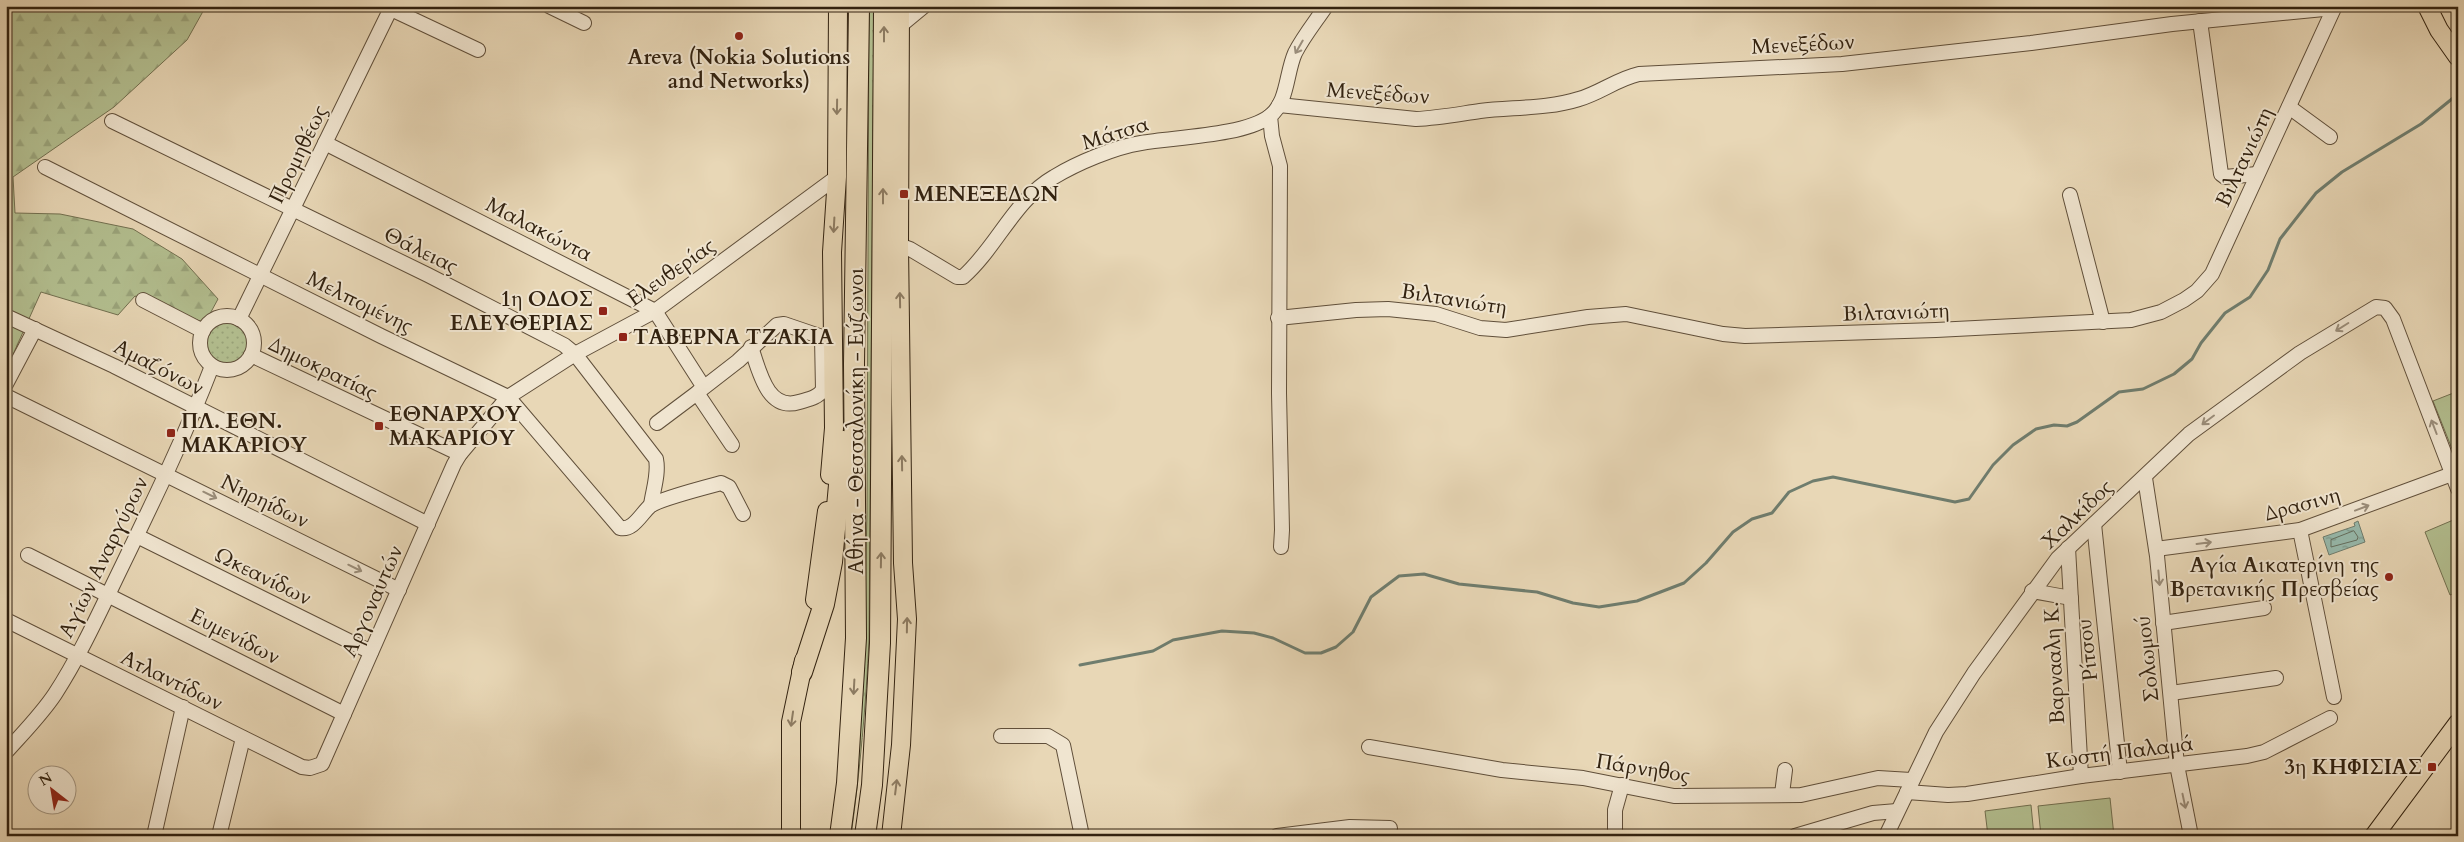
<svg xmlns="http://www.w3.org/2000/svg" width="2464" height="842" font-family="Cardo,serif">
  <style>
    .grass { fill: url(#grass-tufts); stroke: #727050 }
    .forest { fill: url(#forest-firs); stroke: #727050 }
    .park { fill: url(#park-dots); stroke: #727050 }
    .pitch { fill: #b3bf90; stroke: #727050 }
    .water { fill: url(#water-ripples); stroke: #6f7d6e }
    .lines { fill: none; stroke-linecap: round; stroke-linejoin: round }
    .shore { stroke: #646e5e; stroke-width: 1 }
    .stream { stroke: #6f7d6e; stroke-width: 3 }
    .minor-casing { stroke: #604f3a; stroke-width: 16 }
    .major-casing { stroke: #322210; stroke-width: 20 }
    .highway-casing { stroke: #322210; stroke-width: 22 }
    .minor { stroke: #f0e5d0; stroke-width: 14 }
    .major { stroke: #e8d7b6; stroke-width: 18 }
    .highway { stroke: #e8d7b6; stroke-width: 20 }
    .oneway { stroke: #8d7c63 }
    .oneway2 { stroke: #9a8d7a }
    .poi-dot { fill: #8f2418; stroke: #f0e5d0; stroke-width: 2 }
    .labels { text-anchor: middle; stroke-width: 4; stroke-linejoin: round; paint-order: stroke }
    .street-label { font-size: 21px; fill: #322210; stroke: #f0e5d0 }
    .poi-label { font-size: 21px; font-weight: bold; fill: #322210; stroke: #f0e5d0; text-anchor: start }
  </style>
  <defs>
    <pattern id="grass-tufts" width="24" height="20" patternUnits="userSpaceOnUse" patternTransform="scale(1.25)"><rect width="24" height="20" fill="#b3bf90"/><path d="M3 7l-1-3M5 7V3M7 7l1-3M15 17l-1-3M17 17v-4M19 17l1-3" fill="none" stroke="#9aa47b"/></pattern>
    <pattern id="forest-firs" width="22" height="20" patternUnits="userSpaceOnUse" patternTransform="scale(1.25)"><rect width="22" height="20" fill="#b3bf90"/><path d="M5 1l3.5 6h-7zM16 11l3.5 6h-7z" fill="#9aa47b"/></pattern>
    <pattern id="park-dots" width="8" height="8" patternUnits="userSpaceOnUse" patternTransform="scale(1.25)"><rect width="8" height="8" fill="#b3bf90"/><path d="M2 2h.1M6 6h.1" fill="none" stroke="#9aa47b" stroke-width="1.8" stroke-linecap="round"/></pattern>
    <pattern id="water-ripples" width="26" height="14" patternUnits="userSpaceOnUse" patternTransform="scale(1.25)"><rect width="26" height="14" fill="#97baad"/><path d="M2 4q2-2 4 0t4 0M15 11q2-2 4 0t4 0" fill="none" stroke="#7c978b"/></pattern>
  </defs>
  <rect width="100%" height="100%" fill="#e8d7b6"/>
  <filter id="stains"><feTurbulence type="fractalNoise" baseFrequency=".004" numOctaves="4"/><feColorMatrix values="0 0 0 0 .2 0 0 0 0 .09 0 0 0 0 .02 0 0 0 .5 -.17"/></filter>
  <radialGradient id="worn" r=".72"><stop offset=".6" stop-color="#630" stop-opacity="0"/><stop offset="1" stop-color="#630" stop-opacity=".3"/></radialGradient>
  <path class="grass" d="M 869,6 L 874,6 L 869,639 C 866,705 860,770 851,836 L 846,836 L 864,639 L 867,514 Z"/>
  <path class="forest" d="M 6,6 L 206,6 L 187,40 L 114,107 L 13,177 L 15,213 L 60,214 L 133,229 L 182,259 L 218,299 L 205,323 L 135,296 L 118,315 L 41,292 L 6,370 Z"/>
  <circle class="park" cx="227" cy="343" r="21"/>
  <g class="pitch">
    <path d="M 2456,392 L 2458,395 L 2458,464 L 2433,401 Z"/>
    <path d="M 2458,518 L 2458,592 L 2450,595 L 2425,532 Z"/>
    <path d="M 2110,798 L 2114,836 L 2041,836 L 2038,806 Z"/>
    <path d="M 2031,805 L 2034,836 L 1988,836 L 1985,811 Z"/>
  </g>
  <path class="water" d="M 2358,521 L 2365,542 L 2329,555 L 2323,537 L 2355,526 L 2354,523 Z"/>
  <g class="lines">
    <path class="shore" d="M 2354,531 L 2358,537 L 2357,540 L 2331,547 L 2331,540 Z"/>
    <path class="stream" d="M 1080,665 L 1153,651 L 1173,640 L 1222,631 L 1254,633 L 1273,638 L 1305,653 L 1321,653 L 1336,647 L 1353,632 L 1371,597 L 1399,576 L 1424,574 L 1459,584 L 1537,592 L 1573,603 L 1599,607 L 1637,601 L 1684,583 L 1706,563 L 1733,532 L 1752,519 L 1772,513 L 1789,492 L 1813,481 L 1833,477 L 1955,502 L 1969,499 L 1993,465 L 2013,445 L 2036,429 L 2054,425 L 2067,426 L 2077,422 L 2119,392 L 2143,389 L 2174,374 L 2192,359 L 2201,343 L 2225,313 L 2250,297 L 2268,270 L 2280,239 L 2316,193 L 2342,172 L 2421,124 L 2458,94"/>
    <g class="minor-casing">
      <g id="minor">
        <path d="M 549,6 L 584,23"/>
        <path d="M 391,9 L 478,50"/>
        <path d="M 2200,21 L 2221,174 L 2225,177 L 2257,174"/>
        <path d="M 901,25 L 924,6"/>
        <path d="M 1279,105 L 1416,119 C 1438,118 1459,114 1480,111 C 1513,107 1547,109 1579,99 C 1600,93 1617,79 1639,74 L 1842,64 L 2031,43 L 2172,24 L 2334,8"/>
        <path d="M 2289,107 L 2330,137"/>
        <path d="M 1270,116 L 1272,136 L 1280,166 L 1279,393 L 1282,530 L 1281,547"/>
        <path d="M 112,121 L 428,275 L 564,345 L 575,354 L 656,459 C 659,474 653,490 651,505"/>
        <path d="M 325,143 L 655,311 L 703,386"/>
        <path d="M 45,167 L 381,336 L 508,397 L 620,528 C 633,531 641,514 650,506 C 659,499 706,487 721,483 L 729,487 L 743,514"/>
        <path d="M 2070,195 L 2103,322"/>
        <path d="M 899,245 L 910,249 L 957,277 L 963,277 C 997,247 1014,200 1054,177 C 1077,163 1115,147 1141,143 C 1175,137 1244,136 1270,116 C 1288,102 1286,73 1295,53 C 1303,37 1316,21 1326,6"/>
        <path d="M 143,300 L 203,331"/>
        <path d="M 6,316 L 114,366 L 428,524"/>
        <circle cx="227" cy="343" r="27"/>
        <path d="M 1278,318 L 1356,310 L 1388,309 L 1436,314 L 1480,328 L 1506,330 L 1588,317 L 1626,314 L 1723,334 L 1745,336 L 1936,330 L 2131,320 L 2161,312 L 2184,300 L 2197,291 L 2212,274 L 2335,6"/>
        <path d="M 239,319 L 392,6"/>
        <path d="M 751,347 C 759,370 767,412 799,402 C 809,399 817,398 823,390 L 822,337"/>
        <path d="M 251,355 L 460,454"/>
        <path d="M 6,384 L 35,329"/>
        <path d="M 698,392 L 738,361 L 777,325 L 784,324 L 831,340"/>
        <path d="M 6,396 L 399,590"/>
        <path d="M 657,423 L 697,393 L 732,445"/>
        <path d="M 2145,478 L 2157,556 L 2177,765 L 2191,836"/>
        <path d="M 2094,524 L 2120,772"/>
        <path d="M 2300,530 L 2334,697"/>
        <path d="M 137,536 L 371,652"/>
        <path d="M 2068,548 L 2081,776"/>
        <path d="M 2156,549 L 2300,530 L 2452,474"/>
        <path d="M 28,555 L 344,714"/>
        <path d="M 2032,591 L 2071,598"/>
        <path d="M 6,620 L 302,767 L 310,768 L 322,764 L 454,464 L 460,454 L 508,397 L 575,354 L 655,311 L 837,177"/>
        <path d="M 2163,623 L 2264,608"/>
        <path d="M 2171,693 L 2276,678"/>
        <path d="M 1001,736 L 1048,736 L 1063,745 L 1082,836"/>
        <path d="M 1369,747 L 1502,770 L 1583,778 L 1674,796 L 1801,795 L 1878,778 L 1911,780"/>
        <path d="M 6,752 C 23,733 41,715 55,694 C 81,654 101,609 122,566 C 154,500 186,434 212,366"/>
        <path d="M 1907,792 L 1948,795 L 1967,794 L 2081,776 L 2247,756 L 2264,752 L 2330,718"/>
        <path d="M 1782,794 L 1785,770"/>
        <path d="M 154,836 L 183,707"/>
        <path d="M 219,836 L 243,738"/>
        <path d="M 1277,836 L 1350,827 L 1390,828"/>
        <path d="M 1615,836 L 1615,810 L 1622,785"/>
        <path d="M 1795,836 L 1873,813 L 1897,811"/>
        <path d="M 1886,836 L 1936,732 L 1974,673 L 2058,558 L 2189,434 L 2300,353 L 2376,307 L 2385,308 L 2393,319 L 2458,489"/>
      </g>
    </g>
    <g class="major-casing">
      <g id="major">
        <path d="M 2427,6 L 2439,30 L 2458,57"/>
        <path d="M 830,475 L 834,428 L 832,252 L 837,177 L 838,6"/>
        <path d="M 815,600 L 827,511"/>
        <path d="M 791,836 L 791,722 L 804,660"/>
        <path d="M 891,836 L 901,745 L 907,619 L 903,563 L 899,245 L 900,6"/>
        <path d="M 2374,836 L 2458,723"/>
      </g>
    </g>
    <g class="highway-casing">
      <g id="highway">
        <path d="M 802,672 L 824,604 L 832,562 L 843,441"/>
        <path d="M 840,836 L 847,783 L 856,638 L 854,364 L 859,6"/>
        <path d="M 865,836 L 872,785 L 880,643 L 884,6"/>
      </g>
    </g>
    <use href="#minor" class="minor"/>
    <use href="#major" class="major"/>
    <use href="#highway" class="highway"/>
  </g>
  <defs><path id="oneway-shaft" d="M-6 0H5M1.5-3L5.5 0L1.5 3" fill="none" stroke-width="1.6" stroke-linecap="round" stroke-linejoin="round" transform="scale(1.25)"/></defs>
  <g class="oneway">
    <use href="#oneway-shaft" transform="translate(884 34) rotate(-90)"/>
    <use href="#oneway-shaft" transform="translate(837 107) rotate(91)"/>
    <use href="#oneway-shaft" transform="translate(883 196) rotate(-90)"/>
    <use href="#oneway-shaft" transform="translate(834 225) rotate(93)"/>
    <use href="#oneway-shaft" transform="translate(900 300) rotate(-91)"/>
    <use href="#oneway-shaft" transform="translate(902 463) rotate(-91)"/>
    <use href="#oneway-shaft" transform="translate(881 560) rotate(-89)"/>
    <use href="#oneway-shaft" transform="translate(907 625) rotate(-89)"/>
    <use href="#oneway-shaft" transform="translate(854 687) rotate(93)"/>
    <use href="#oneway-shaft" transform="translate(792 719) rotate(98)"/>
    <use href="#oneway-shaft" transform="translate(896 787) rotate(-83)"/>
  </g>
  <g class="oneway2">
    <use href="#oneway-shaft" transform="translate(1299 47) rotate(120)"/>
    <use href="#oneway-shaft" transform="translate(2342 327) rotate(148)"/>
    <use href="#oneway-shaft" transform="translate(2208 420) rotate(143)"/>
    <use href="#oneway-shaft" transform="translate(2434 427) rotate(-111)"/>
    <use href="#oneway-shaft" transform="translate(210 495) rotate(26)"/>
    <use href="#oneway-shaft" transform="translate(2362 508) rotate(-21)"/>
    <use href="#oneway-shaft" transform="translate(2204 543) rotate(-7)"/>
    <use href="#oneway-shaft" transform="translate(355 568) rotate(26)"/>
    <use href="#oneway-shaft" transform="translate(2159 578) rotate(85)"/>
    <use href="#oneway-shaft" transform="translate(2184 801) rotate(78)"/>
  </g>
  <g class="poi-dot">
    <circle cx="739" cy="36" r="5"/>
    <rect x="899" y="189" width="10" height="10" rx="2.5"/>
    <rect x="598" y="306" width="10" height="10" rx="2.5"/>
    <rect x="618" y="332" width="10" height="10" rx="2.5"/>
    <rect x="374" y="421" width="10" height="10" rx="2.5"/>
    <rect x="166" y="428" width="10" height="10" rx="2.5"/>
    <circle cx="2389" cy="577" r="5"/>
    <rect x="2427" y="762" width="10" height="10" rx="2.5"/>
  </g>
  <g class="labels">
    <g class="street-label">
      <text transform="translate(1803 44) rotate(-3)" y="7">Μενεξέδων</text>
      <text transform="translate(1378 93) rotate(4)" y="7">Μενεξέδων</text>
      <text transform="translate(1115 133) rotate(-17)" y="7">Μάτσα</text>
      <text transform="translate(298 154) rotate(-64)" y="7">Προμηθέως</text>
      <text transform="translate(2244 157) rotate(-65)" y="7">Βιλτανιώτη</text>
      <text transform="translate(539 229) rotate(27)" y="7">Μαλακώντα</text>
      <text transform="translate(421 250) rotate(26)" y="7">Θάλειας</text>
      <text transform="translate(671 272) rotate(-35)" y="7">Ελευθερίας</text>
      <text transform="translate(1454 299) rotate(9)" y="7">Βιλτανιώτη</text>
      <text transform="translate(360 302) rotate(26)" y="7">Μελπομένης</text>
      <text transform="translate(1896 312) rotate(-2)" y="7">Βιλτανιώτη</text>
      <text transform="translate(159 367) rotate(27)" y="7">Αμαζόνων</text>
      <text transform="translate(323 368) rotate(26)" y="7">Δημοκρατίας</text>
      <text transform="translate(856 421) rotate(-90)" y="7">Αθήνα - Θεσσαλονίκη - Εύζωνοι</text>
      <text transform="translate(265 501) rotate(26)" y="7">Νηρηίδων</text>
      <text transform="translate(2302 504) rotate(-15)" y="7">Δρασινη</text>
      <text transform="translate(2077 514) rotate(-44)" y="7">Χαλκίδος</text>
      <text transform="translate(103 557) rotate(-64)" y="7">Αγίων Αναργύρων</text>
      <text transform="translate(263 576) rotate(26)" y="7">Ωκεανίδων</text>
      <text transform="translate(372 601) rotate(-66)" y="7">Αργοναυτών</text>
      <text transform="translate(235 636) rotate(27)" y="7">Ευμενίδων</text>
      <text transform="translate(2087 650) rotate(-96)" y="7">Ρίτσου</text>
      <text transform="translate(2147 659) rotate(-96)" y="7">Σολωμού</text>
      <text transform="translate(2054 663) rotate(-93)" y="7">Βαρνααλη Κ.</text>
      <text transform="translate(172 680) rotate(26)" y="7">Ατλαντίδων</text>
      <text transform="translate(2120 752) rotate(-7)" y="7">Κωστή Παλαμά</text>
      <text transform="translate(1643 768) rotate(9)" y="7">Πάρνηθος</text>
    </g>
    <g class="poi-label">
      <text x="739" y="64" text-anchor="middle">Areva (Nokia Solutions<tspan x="739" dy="24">and Networks)</tspan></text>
      <text x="914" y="201">ΜΕΝΕΞΕΔΩΝ</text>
      <text x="593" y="306" text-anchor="end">1η ΟΔΟΣ<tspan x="593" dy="24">ΕΛΕΥΘΕΡΙΑΣ</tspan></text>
      <text x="633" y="344">ΤΑΒΕΡΝΑ ΤΖΑΚΙΑ</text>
      <text x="389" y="421">ΕΘΝΑΡΧΟΥ<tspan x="389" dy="24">ΜΑΚΑΡΙΟΥ</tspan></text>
      <text x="181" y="428">ΠΛ. ΕΘΝ.<tspan x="181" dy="24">ΜΑΚΑΡΙΟΥ</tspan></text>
      <text x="2379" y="572" text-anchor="end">Αγία Αικατερίνη της<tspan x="2379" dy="24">Βρετανικής Πρεσβείας</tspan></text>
      <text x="2422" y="774" text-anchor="end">3η ΚΗΦΙΣΙΑΣ</text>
    </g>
  </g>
  <rect width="2464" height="842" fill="none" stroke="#e8d7b6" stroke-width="25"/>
  <rect x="8" y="8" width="2449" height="827" fill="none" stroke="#322210" stroke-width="2.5"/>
  <rect x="12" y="12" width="2439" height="817" fill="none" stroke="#322210"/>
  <g transform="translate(52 790) rotate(329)"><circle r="24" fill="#f0e5d0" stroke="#a49783"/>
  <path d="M0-4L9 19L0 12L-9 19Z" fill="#8f2418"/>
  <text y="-8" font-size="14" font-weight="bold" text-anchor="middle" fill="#322210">N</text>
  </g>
  <rect width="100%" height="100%" filter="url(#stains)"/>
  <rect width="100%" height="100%" fill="url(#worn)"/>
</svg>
